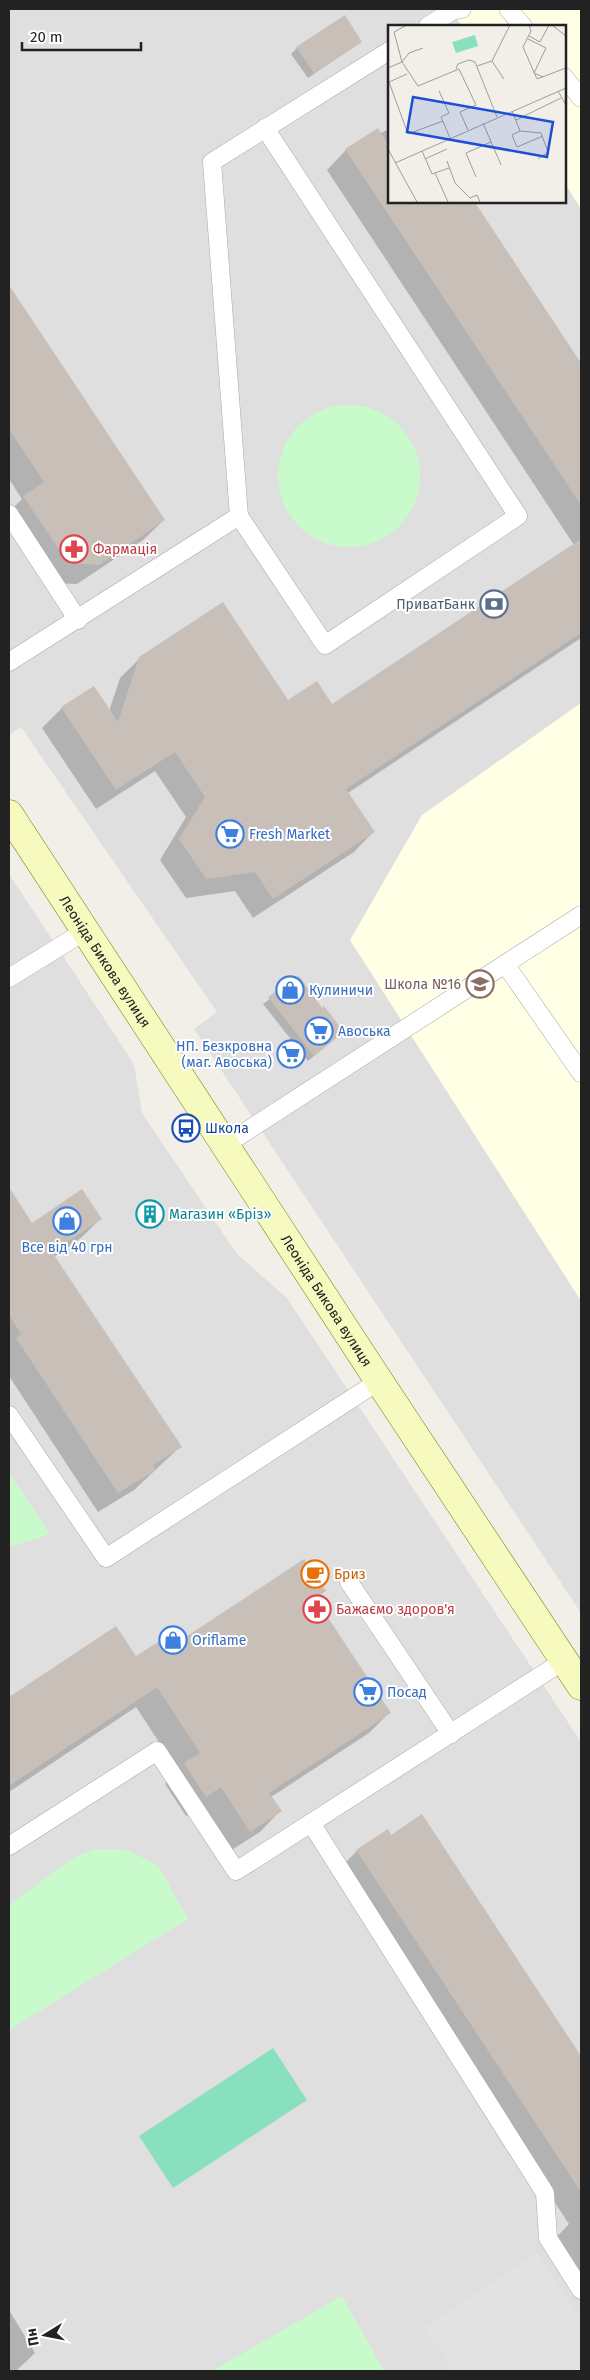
<svg xmlns="http://www.w3.org/2000/svg" width="590" height="2380" font-family="'Fira Sans',sans-serif">
  <style>
    .residential { fill: #e0dfdf; fill-rule: evenodd }
    .education { fill: #ffffe5 }
    .park { fill: #c8facc }
    .pitch { fill: #88e0be }
    .parking { fill: #e2e2e2 }
    .shadow { fill: #0003 }
    .building { fill: #c7bfb8 }
    .lines { fill: none; stroke-linecap: round; stroke-linejoin: round }
    .lane-casing { stroke: #a9a9a9; stroke-width: 19 }
    .secondary-casing { stroke: #707d05; stroke-width: 29 }
    .lane { stroke: #fff; stroke-width: 18 }
    .secondary { stroke: #f7fabf; stroke-width: 28 }
    .labels { text-anchor: middle; stroke-width: 4; stroke-linejoin: round; paint-order: stroke }
    .health-label { font-size: 14px; fill: #be3a42; stroke: #fff; text-anchor: start }
    .service-label { font-size: 14px; fill: #4e5e75; stroke: #fff; text-anchor: end }
    .shop-label { font-size: 14px; fill: #366cbe; stroke: #fff; text-anchor: start }
    .street-label { font-size: 14px; fill: #222; stroke: #fff }
    .education-label { font-size: 14px; fill: #785e54; stroke: #fff; text-anchor: end }
    .transit-label { font-size: 14px; fill: #164399; stroke: #fff; text-anchor: start }
    .culture-label { font-size: 14px; fill: #0d838f; stroke: #fff; text-anchor: start }
    .food-label { font-size: 14px; fill: #c56008; stroke: #fff; text-anchor: start }
    .inset-road { fill: none; stroke: #9f9d99; stroke-width: 1 }
    .view { fill: #1d4ed8; fill-opacity: 0.15; stroke: #1d4ed8; stroke-width: 2.5 }
    .inset-edge { fill: none; stroke: #222; stroke-width: 2.5 }
  </style>
  <rect width="100%" height="100%" fill="#f2efe9"/>
  <g class="residential">
    <path d="M 9,9 L 581,9 L 581,1613 L 194,1029 L 217,1012 L 21,727 L 9,735 ZM 389,26 L 564,26 L 564,201 L 389,201 Z"/>
    <path d="M 9,874 L 134,1064 L 142,1113 L 237,1254 L 287,1298 L 581,1742 L 581,2371 L 9,2371 Z"/>
  </g>
  <g class="education">
    <path d="M 450,9 L 581,9 L 581,209 L 564,182 L 564,26 L 462,26 Z"/>
    <path d="M 581,703 L 581,1301 L 350,940 L 422,815 Z"/>
  </g>
  <g class="park">
    <circle cx="349" cy="476" r="71"/>
    <path d="M 9,1472 L 50,1534 L 9,1547 Z"/>
    <path d="M 94,1849 L 127,1850 L 158,1865 L 188,1919 L 9,2030 L 9,1905 L 73,1858 Z"/>
    <path d="M 342,2296 L 384,2371 L 212,2371 Z"/>
  </g>
  <path class="pitch" d="M 273,2048 L 307,2100 L 173,2188 L 139,2136 Z"/>
  <path class="parking" d="M 536,2253 L 581,2321 L 581,2371 L 454,2371 L 425,2328 Z"/>
  <g class="shadow">
    <path d="M 361,42 L 308,78 L 291,54 L 297,48 Z"/>
    <path d="M 389,129 L 389,201 L 473,201 L 581,366 L 581,638 L 348,793 L 373,832 L 354,852 L 253,918 L 235,891 L 186,898 L 160,860 L 186,817 L 155,771 L 96,809 L 42,728 L 62,708 L 109,711 L 120,678 L 140,658 L 287,702 L 332,706 L 574,545 L 327,170 L 346,150 Z"/>
    <path d="M 9,287 L 164,520 L 143,540 L 77,584 L 48,583 L 9,512 L 22,499 L 9,479 Z"/>
    <path d="M 299,977 L 322,1009 L 343,1032 L 308,1061 L 263,1004 Z"/>
    <path d="M 9,1189 L 32,1224 L 101,1218 L 81,1238 L 54,1257 L 181,1446 L 134,1490 L 98,1512 L 9,1376 Z"/>
    <path d="M 324,1591 L 315,1600 L 389,1713 L 369,1733 L 271,1797 L 280,1811 L 260,1832 L 230,1851 L 200,1807 L 186,1816 L 165,1784 L 178,1771 L 136,1707 L 9,1792 L 9,1699 L 116,1627 L 136,1658 Z"/>
    <path d="M 422,1816 L 581,2059 L 581,2300 L 547,2247 L 569,2224 L 337,1871 L 357,1851 L 390,1836 Z"/>
    <path d="M 9,2310 L 35,2353 L 16,2371 L 9,2371 Z"/>
  </g>
  <g class="building">
    <path d="M 345,15 L 362,42 L 314,73 L 296,47 Z"/>
    <path d="M 378,128 L 389,146 L 389,201 L 474,201 L 581,363 L 581,505 L 345,149 Z"/>
    <path d="M 9,285 L 165,520 L 99,565 L 68,563 L 23,496 L 44,482 L 9,429 Z"/>
    <path d="M 581,539 L 581,633 L 346,789 L 375,832 L 273,899 L 255,872 L 206,879 L 179,839 L 205,797 L 175,752 L 116,790 L 61,707 L 94,686 L 118,722 L 139,657 L 223,602 L 288,700 L 317,681 L 332,704 Z"/>
    <path d="M 299,976 L 322,1008 L 324,1006 L 344,1032 L 314,1056 L 268,997 Z"/>
    <path d="M 9,1187 L 32,1223 L 82,1189 L 102,1219 L 52,1252 L 182,1447 L 153,1465 L 156,1470 L 118,1493 L 16,1338 L 21,1334 L 9,1315 Z"/>
    <path d="M 304,1559 L 326,1591 L 315,1598 L 391,1713 L 269,1793 L 282,1811 L 250,1832 L 221,1787 L 206,1797 L 184,1763 L 200,1753 L 157,1687 L 9,1786 L 9,1697 L 116,1626 L 136,1656 L 169,1635 L 175,1644 Z"/>
    <path d="M 422,1814 L 581,2056 L 581,2192 L 356,1850 L 388,1829 L 391,1835 Z"/>
  </g>
  <g class="lines">
    <g class="lane-casing">
      <g id="lane">
        <path d="M 508,9 L 523,26"/>
        <path d="M 428,26 L 452,11 L 462,9"/>
        <path d="M 564,77 L 581,98"/>
        <path d="M 9,514 L 78,620"/>
        <path d="M 239,516 L 325,645 L 518,516 L 265,128"/>
        <path d="M 9,662 L 239,516 L 212,162 L 389,51"/>
        <path d="M 505,964 L 581,1073"/>
        <path d="M 9,978 L 85,931"/>
        <path d="M 225,1145 L 581,915"/>
        <path d="M 9,1415 L 106,1558 L 379,1381"/>
        <path d="M 349,1582 L 451,1734"/>
        <path d="M 311,1823 L 545,2193 L 548,2238 L 581,2290"/>
        <path d="M 9,1846 L 157,1751 L 236,1871 L 565,1660"/>
      </g>
    </g>
    <g class="secondary-casing">
      <g id="secondary">
        <path id="s1" d="M 9,814 L 379,1381 L 581,1686"/>
      </g>
    </g>
    <use href="#lane" class="lane"/>
    <use href="#secondary" class="secondary"/>
  </g>
  <defs>
    <g id="pharmacy-ring" transform="scale(1.4375)"><circle r="9.5" fill="#fff" stroke="#e0444e" stroke-width="1.5"/><path d="M-2-6h4v4h4v4h-4v4h-4v-4h-4v-4h4Z" fill="#e0444e"/></g>
    <g id="bank-ring" transform="scale(1.4375)"><circle r="9.5" fill="#fff" stroke="#5c6f8a" stroke-width="1.5"/><path d="M-6-4H6V4H-6ZM0-2.3a2.3 2.3 0 1 0 0 4.6a2.3 2.3 0 1 0 0-4.6Z" fill="#5c6f8a"/></g>
    <g id="supermarket-ring" transform="scale(1.4375)"><circle r="9.5" fill="#fff" stroke="#3f7fe0" stroke-width="1.5"/><path d="M-6-5.5h2.5l.6 2H6L4.5 2H-2.5L-4.4-4H-6ZM-1.5 3.2a1.3 1.3 0 1 0 .1 0ZM3 3.2a1.3 1.3 0 1 0 .1 0Z" fill="#3f7fe0"/></g>
    <g id="school-ring" transform="scale(1.4375)"><circle r="9.5" fill="#fff" stroke="#8d6e63" stroke-width="1.5"/><path d="M0-5L7-2L0 1L-7-2ZM-4 1L0 2.5L4 1V4Q0 6-4 4Z" fill="#8d6e63"/></g>
    <g id="shop-ring" transform="scale(1.4375)"><circle r="9.5" fill="#fff" stroke="#3f7fe0" stroke-width="1.5"/><path d="M-5-2.5h2.3a2.7 3.5 0 0 1 5.4 0H5L5.5 6h-11ZM-1.5-2.5h3a1.5 2.3 0 0 0-3 0Z" fill="#3f7fe0"/></g>
    <g id="bus-ring" transform="scale(1.4375)"><circle r="9.5" fill="#fff" stroke="#1a4fb4" stroke-width="1.5"/><path d="M-5-6H5V4H4V6H2V4H-2V6H-4V4H-5ZM-3.5-4V0h7V-4ZM-3.5 1.2v1.5H-2V1.2ZM2 1.2v1.5H3.5V1.2Z" fill="#1a4fb4"/></g>
    <g id="building-ring" transform="scale(1.4375)"><circle r="9.5" fill="#fff" stroke="#0f9aa8" stroke-width="1.5"/><path d="M-4-6H4V6H1V3H-1V6H-4ZM-2.5-4.3h1.7v1.8h-1.7ZM.8-4.3h1.7v1.8H.8ZM-2.5-1h1.7V.8h-1.7ZM.8-1h1.7V.8H.8Z" fill="#0f9aa8"/></g>
    <g id="cafe-ring" transform="scale(1.4375)"><circle r="9.5" fill="#fff" stroke="#e8710a" stroke-width="1.5"/><path d="M-5.5-4.5H6V0H3Q3 3.5 0 3.5H-2.5Q-5.5 3.5-5.5 0ZM3-3.2v2h1.7v-2ZM-6 4.5H4V6H-6Z" fill="#e8710a"/></g>
  </defs>
  <g fill-rule="evenodd">
    <use href="#pharmacy-ring" x="74" y="549"/>
    <use href="#bank-ring" x="494" y="604"/>
    <use href="#supermarket-ring" x="230" y="834"/>
    <use href="#school-ring" x="480" y="984"/>
    <use href="#shop-ring" x="290" y="990"/>
    <use href="#supermarket-ring" x="319" y="1031"/>
    <use href="#supermarket-ring" x="291" y="1054"/>
    <use href="#bus-ring" x="186" y="1128"/>
    <use href="#building-ring" x="150" y="1214"/>
    <use href="#shop-ring" x="67" y="1221"/>
    <use href="#cafe-ring" x="315" y="1574"/>
    <use href="#pharmacy-ring" x="317" y="1609"/>
    <use href="#shop-ring" x="173" y="1640"/>
    <use href="#supermarket-ring" x="368" y="1692"/>
  </g>
  <g class="labels">
    <g class="health-label">
      <text x="93" y="554">Фармація</text>
      <text x="336" y="1614">Бажаємо здоров'я</text>
    </g>
    <g class="service-label">
      <text x="475" y="609">ПриватБанк</text>
    </g>
    <g class="shop-label">
      <text x="249" y="839">Fresh Market</text>
      <text x="309" y="995">Кулиничи</text>
      <text x="338" y="1036">Авоська</text>
      <text x="272" y="1051" text-anchor="end">НП. Безкровна<tspan x="272" dy="16">(маг. Авоська)</tspan></text>
      <text x="67" y="1252" text-anchor="middle">Все від 40 грн</text>
      <text x="192" y="1645">Oriflame</text>
      <text x="387" y="1697">Посад</text>
    </g>
    <g class="street-label">
      <text dy="5" stroke="none"><textPath href="#s1" startOffset="176">Леоніда Бикова вулиця</textPath></text>
      <text dy="5" stroke="none"><textPath href="#s1" startOffset="581">Леоніда Бикова вулиця</textPath></text>
    </g>
    <g class="education-label">
      <text x="461" y="989">Школа №16</text>
    </g>
    <g class="transit-label">
      <text x="205" y="1133">Школа</text>
    </g>
    <g class="culture-label">
      <text x="169" y="1219">Магазин «Бріз»</text>
    </g>
    <g class="food-label">
      <text x="334" y="1579">Бриз</text>
    </g>
  </g>
  <g transform="translate(388 25)">
    <rect width="178" height="178" fill="#f2efe9"/>
    <path d="M 87,10 L 90,21 L 68,28 L 64,17 Z" fill="#88e0be"/>
    <path class="inset-road" d="M 19,0 L 6,7 L 14,37 L 21,28 L 35,23M 141,0 L 143,6 L 135,22 L 149,54 L 178,43M 164,0 L 178,11M 141,11 L 152,17 L 161,0M 140,14 L 158,23 L 146,48 L 155,52M 104,36 L 116,54M 89,41 L 104,36 L 122,0M 0,43 L 14,37 L 30,61 L 71,44 L 88,80 L 72,87 L 80,105M 68,44 L 70,39 L 81,35 L 87,37 L 109,92M 19,49 L 1,57 L 20,109 L 55,96M 51,66 L 61,88 L 53,92 L 62,113M 170,66 L 178,80M 124,86 L 132,106 L 153,108 L 160,127 L 150,134M 128,95 L 173,73M 95,98 L 113,140M 132,106 L 124,110 L 129,122 L 155,111M 0,124 L 29,177M 34,126 L 44,149 L 61,143M 37,134 L 59,124M 59,136 L 67,158 L 82,173 L 89,170 L 92,177M 7,138 L 178,63M 47,148 L 60,177M 88,152 L 78,128 L 103,117"/>
    <path class="view" d="M 25,72 L 165,97 L 159,132 L 19,107 Z"/>
    <rect width="178" height="178" class="inset-edge"/>
  </g>
  <rect width="590" height="2380" fill="none" stroke="#222222" stroke-width="20"/>
  <g transform="translate(45 2335) rotate(260)" stroke="#ffffff" stroke-width="4" paint-order="stroke">
  <path d="M0-4L9 19L0 12L-9 19Z" fill="#222222"/>
  <text y="-8" font-size="14" font-weight="bold" text-anchor="middle" fill="#222222">Пн</text>
  </g>
  <path d="M22 42v8h119v-8" fill="none" stroke="#222222" stroke-width="2.5"/>
  <text x="30" y="42" font-size="15" fill="#222222" stroke="#ffffff" stroke-width="4" paint-order="stroke">20 m</text>
</svg>
